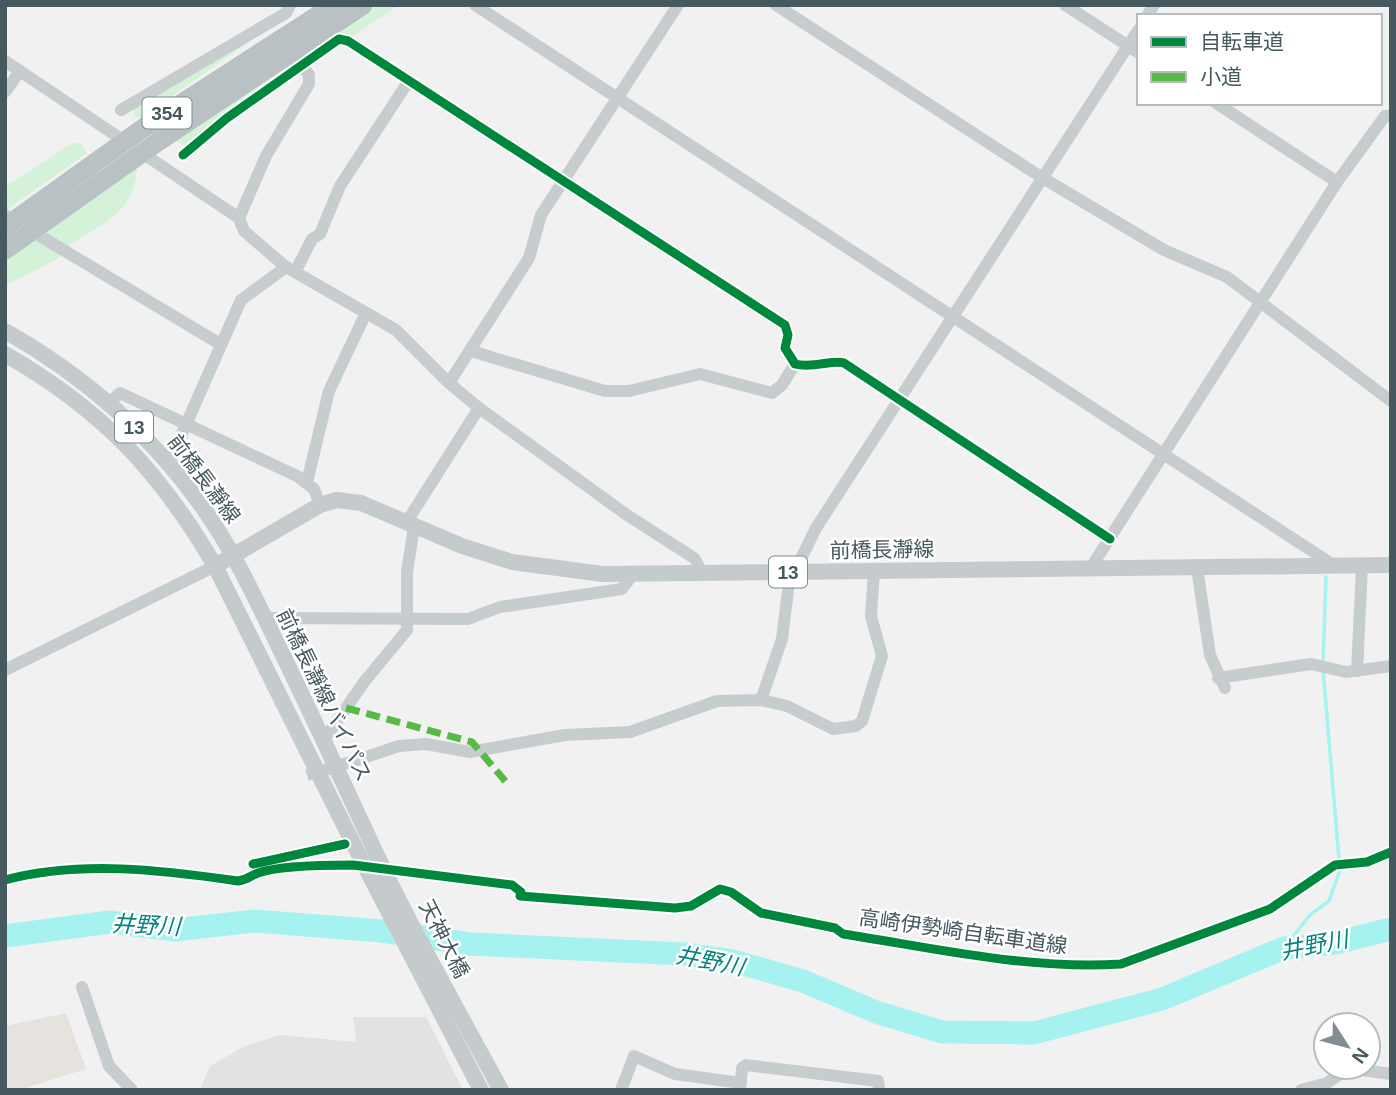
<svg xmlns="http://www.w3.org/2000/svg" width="1396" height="1095" font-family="Arial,'Noto Sans JP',sans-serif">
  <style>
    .commercial { fill: #e6e3df }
    .education { fill: #e2e2e3 }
    .green { fill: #d3f2d8 }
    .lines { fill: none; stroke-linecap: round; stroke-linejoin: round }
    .stream { stroke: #a5f2f0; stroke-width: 3.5 }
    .river { stroke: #a5f2f0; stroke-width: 23 }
    .minor-tunnel { stroke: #c6cbcc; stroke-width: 12; stroke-dasharray: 12 6; stroke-linecap: butt }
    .highway-casing { stroke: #b4bdc1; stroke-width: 19 }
    .minor { stroke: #c7ccce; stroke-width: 12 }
    .major { stroke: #c5cbcd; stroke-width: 16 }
    .highway { stroke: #bac1c5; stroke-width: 18 }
    .quiet { stroke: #58b947; stroke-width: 7; stroke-dasharray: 14 7; stroke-linecap: butt }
    .cycleway-casing { stroke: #fff; stroke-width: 13 }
    .cycleway { stroke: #00873e; stroke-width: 9 }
    .labels { text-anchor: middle; stroke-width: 5; stroke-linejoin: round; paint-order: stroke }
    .shield { fill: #fff; stroke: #7e8b8f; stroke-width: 2 }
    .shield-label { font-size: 19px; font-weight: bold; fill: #46595f }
    .street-label { font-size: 21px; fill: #46595f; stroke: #fff }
    .water-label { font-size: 23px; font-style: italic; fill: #068481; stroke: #fff }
  </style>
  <rect width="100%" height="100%" fill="#f1f1f1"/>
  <path class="commercial" d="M 66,1013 L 86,1069 L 19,1090 L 5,1090 L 5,1026 Z"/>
  <path class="education" d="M 353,1017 L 426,1017 L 463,1090 L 200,1090 L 210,1066 L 245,1046 L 280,1035 L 356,1042 Z"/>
  <g class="green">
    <path d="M 377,5 L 399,5 L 188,147 L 173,140 Z"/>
    <path d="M 257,36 L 140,119 L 134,115 L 135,106 Z"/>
    <path d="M 80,143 L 87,153 L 5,211 L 5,187 L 71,144 Z"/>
    <path d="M 137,168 C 134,215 103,222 67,247 L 64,255 L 5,286 L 5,261 Z"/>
  </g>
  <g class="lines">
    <g class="stream">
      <path d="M 1323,662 L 1326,577"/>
      <path d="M 1284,948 L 1310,915 L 1329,901 L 1340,870 L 1323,670"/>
    </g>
    <path class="river" d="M 5,936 L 110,922 L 175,930 L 254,921 L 382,931 L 470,944 L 684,954 L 733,961 L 803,981 L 876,1012 L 942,1032 L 1034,1033 L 1162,999 L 1284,948 L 1335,943 L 1391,929"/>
    <path class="minor-tunnel" d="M 307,775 L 351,762"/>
    <g class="highway-casing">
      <g id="highway">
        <path d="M 5,227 L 142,129 L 334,5"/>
        <path d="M 5,250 L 159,141 L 363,5"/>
      </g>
    </g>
    <g class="minor">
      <path d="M 475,5 L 1335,566"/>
      <path d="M 776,5 L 1041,177 L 1164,250 L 1227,277 L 1391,401"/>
      <path d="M 1065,5 L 1139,53"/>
      <path d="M 1147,16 L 1154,5"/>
      <path d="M 5,61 L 239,218 L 244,231 L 286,267 L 396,330 L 449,383 L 479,408 L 627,515 L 694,558 L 704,575"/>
      <path d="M 5,92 L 20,71"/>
      <path d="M 1216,103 L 1337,182"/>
      <path d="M 121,110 L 286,13 L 290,5"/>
      <path d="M 183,155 L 227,118 L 339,39 L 348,41 L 785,325 L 788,335 L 785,348 L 795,364 C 813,369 833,359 844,363 L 1110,539"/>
      <path d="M 5,215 L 220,344"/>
      <path d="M 239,218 L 266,156 L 309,84 L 309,75 L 302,65"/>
      <path d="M 295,272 L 312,239 L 320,234 L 340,186 L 408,82"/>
      <path d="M 471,351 L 605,391 L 629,391 L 700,374 L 772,393 L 782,385 L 795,364"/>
      <path d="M 449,383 L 529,258 L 541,215 L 678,5"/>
      <path d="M 109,403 L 120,393 L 297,476 L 314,489 L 320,505"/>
      <path d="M 169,463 L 241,300 L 286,267"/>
      <path d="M 307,482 L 329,391 L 366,313"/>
      <path d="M 406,523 L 479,408"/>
      <path d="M 1197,568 L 1210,655 L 1225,688"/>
      <path d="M 1090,569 L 1337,182 L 1385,116 L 1391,116"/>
      <path d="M 264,618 L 468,619 L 500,607 L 622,589 L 634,573"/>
      <path d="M 5,670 L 215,566"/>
      <path d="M 1357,671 L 1362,566"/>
      <path d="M 1218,678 L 1311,664 L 1346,672 L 1391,666"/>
      <path d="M 761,700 L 782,639 L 789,583 L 816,528 L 1139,29"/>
      <path d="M 324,740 L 364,682 L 407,630 L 407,572 L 414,527"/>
      <path d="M 351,762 L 399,746 L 426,744 L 470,752 L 565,735 L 630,732 L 717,701 L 761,700 L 787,706 L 833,729 L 856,726 L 862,721 L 882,656 L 871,616 L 874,571"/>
      <path d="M 82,987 L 109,1066 L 132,1090"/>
      <path d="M 621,1090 L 634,1056 L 675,1074 L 741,1083"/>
      <path d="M 740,1090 L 742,1068 L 746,1065 L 878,1081 L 879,1090"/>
      <path d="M 1301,1090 L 1327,1083 L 1348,1068 L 1391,1074"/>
    </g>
    <g class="major">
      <path d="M 5,331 C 83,375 149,432 201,505 C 232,548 255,597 278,645 C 311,713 343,782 375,851 C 413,932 458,1011 501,1090"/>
      <path d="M 5,354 C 102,410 159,470 215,566 L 358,853 L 481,1090"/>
      <path d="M 215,566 L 320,505 L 337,500 L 361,503 L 462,546 L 512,562 L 603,574 L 1391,565"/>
    </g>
    <use href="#highway" class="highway"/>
    <path class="quiet" d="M 346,708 L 472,742 L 506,782"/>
    <g class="cycleway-casing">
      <g id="cycleway">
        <path d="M 183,155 L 227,118 L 339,39 L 348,41 L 785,325 L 788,335 L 785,348 L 795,364 C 813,369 833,359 844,363 L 1110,539"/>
        <path d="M 253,864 L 345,844"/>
        <path d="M 5,880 C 80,860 162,870 238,881 C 247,880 250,876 258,873 C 280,865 329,865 353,865 L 512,885 L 521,892 L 520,896 L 675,908 L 691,906 L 720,889 L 731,892 L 761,913 L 835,928 L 843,934 C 934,948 1028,970 1121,964 L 1270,909 L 1335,865 L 1367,862 L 1391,852"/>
      </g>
    </g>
    <use href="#cycleway" class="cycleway"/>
  </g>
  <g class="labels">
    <g class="shield">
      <rect x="142.5" y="97.5" width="49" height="31" rx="5"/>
      <rect x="115" y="411.5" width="38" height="31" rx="5"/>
      <rect x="769" y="556.5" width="38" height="31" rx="5"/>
    </g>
    <g class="shield-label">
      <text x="167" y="120">354</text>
      <text x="134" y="434">13</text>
      <text x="788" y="579">13</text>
    </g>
    <g class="street-label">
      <text transform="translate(204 479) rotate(53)" y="7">前橋長瀞線</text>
      <text transform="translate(882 550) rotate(-1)" y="7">前橋長瀞線</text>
      <text transform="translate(324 695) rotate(64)" y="7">前橋長瀞線バイパス</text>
      <text transform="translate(963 932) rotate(8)" y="7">高崎伊勢崎自転車道線</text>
      <text transform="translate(444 939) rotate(63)" y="7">天神大橋</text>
    </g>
    <g class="water-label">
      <text transform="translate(146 925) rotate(3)" y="8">井野川</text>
      <text transform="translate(1314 945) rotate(-11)" y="8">井野川</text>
      <text transform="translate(710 961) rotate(11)" y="8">井野川</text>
    </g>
  </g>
  <rect width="1396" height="1095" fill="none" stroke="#46595f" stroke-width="14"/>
  <rect x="1137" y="14" width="245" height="91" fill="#ffffff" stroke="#b5bdbf" stroke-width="2"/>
  <rect x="1151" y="37" width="35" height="10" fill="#00873e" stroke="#b5bdbf" stroke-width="2"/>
  <text x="1200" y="49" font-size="21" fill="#46595f">自転車道</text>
  <rect x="1151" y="72" width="35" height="10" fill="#58b947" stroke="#b5bdbf" stroke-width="2"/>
  <text x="1200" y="84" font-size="21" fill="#46595f">小道</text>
  <g transform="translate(1347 1046) rotate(126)"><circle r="33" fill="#ffffff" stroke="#b5bdbf" stroke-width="2"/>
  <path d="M0-5L12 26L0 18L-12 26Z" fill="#828e92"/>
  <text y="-10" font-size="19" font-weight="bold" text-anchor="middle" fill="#46595f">N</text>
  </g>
</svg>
